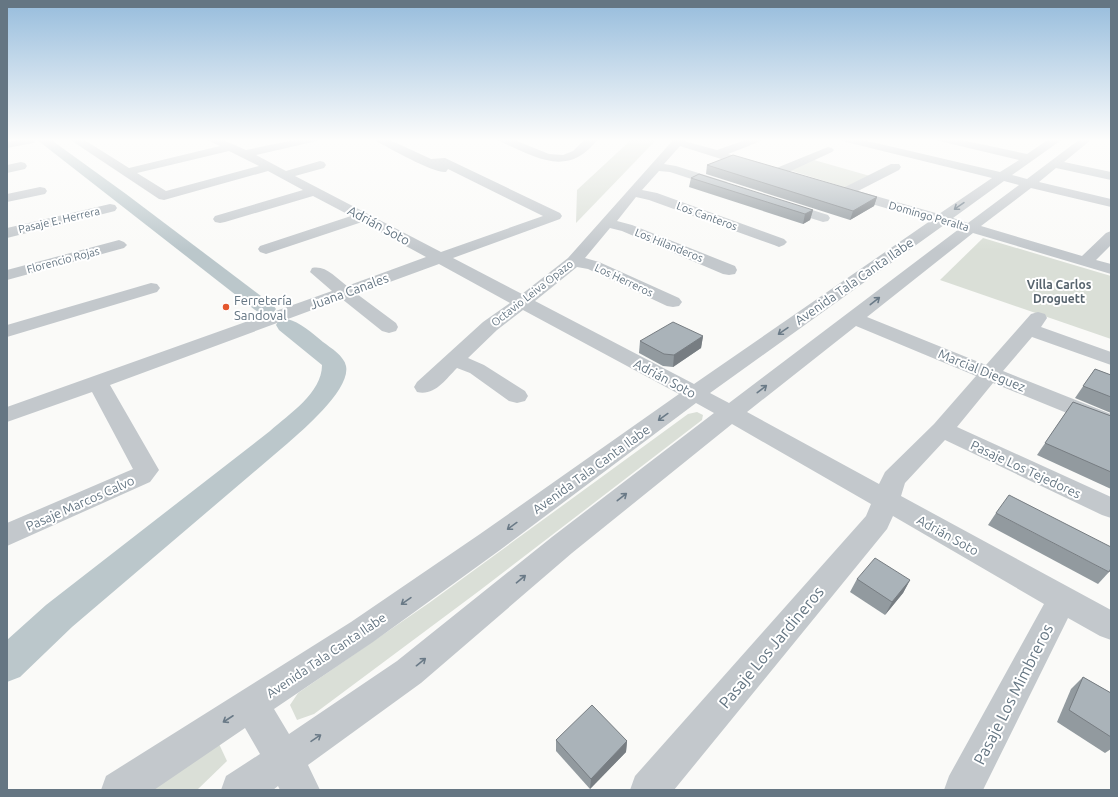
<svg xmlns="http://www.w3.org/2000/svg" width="1118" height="797" font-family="Ubuntu,sans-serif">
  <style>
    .green { fill: #dadfd7 }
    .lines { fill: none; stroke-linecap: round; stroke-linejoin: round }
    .canal { fill: #bbc7cb; fill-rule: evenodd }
    .minor { fill: #c3c8cc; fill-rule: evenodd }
    .wall { fill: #929a9f }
    .shaded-wall { fill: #777d82 }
    .building { fill: #aab3b9; stroke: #777d82 }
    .oneway { stroke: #6a7a87 }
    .poi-dot { fill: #e4572e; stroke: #fff; stroke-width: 1.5 }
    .labels { text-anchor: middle; stroke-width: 4; stroke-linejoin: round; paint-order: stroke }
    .far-street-label { font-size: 11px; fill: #657683; stroke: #fff }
    .far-neighbourhood-label { font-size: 12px; font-weight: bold; fill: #57646e; stroke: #fff }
    .street-label { font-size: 13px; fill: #657683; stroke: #fff }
    .poi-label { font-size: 13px; fill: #657683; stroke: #fff; text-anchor: start }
    .near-street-label { font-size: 16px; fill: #657683; stroke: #fff }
  </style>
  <rect width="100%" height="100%" fill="#fafaf8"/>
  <g class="green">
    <path d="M 632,139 L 657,139 L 576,223 L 577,190 Z"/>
    <path d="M 814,160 L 870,176 L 847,188 L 789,170 Z"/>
    <path d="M 983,238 L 1111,276 L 1111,339 L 940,280 Z"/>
    <path d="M 697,412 L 703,415 L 702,420 L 479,591 L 314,714 L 297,720 L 290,705 L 298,693 L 429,603 L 688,414 Z"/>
    <path d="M 219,744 L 227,761 L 197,790 L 148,790 Z"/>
  </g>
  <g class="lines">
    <g class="canal">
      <path d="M 36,139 L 50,139 L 126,194 L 273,305 L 276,309 L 273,313 L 266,315 L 259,313 Z"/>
      <path d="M 287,319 C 300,322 312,333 323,342 C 331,348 344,356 346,366 C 351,389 304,429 288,443 L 72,627 L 20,677 L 7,682 L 7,640 L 46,605 L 270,431 C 289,414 322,393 322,365 L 279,330 L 276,325 L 279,320 Z"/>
    </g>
    <g class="minor">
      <path d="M 24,139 L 34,139 L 36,141 L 34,143 L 7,148 L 7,142 Z"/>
      <path d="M 71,139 L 83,139 L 129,168 L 220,146 L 209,141 L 208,139 L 221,139 L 246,150 L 299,139 L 318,139 L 317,141 L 256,155 L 286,171 L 320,161 L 324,162 L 326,165 L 324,168 L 295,176 L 441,252 L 543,216 L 448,169 L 446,172 C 435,174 389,148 376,141 L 374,139 L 388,139 L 431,159 L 445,158 L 560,213 L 562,216 L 560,219 L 453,258 L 522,294 L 568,258 L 674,139 L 685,139 L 684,141 L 717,150 L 748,139 L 762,139 L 761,141 L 728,154 L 761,163 L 763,166 L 761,169 L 753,169 L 680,146 L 664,164 L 676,166 L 727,182 L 729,185 L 727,188 L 722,189 L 670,172 L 659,171 L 642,190 L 657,193 L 784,239 L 787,242 L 784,245 L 779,247 L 774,245 L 649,200 L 636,197 L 617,221 L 632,225 L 735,266 L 737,270 L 735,274 L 729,275 L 723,274 L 622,231 L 610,228 L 585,258 L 599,262 L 679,298 L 682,302 L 679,306 L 673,307 L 667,306 L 588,269 L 577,267 L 535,301 L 694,384 L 930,221 L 841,195 L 839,192 L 841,189 L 891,164 L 899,164 L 901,167 L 899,170 L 858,191 L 939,214 L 992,178 L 842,141 L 841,139 L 859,139 L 1000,172 L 1019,160 L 939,141 L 937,139 L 957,139 L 1027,154 L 1049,139 L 1061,139 L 1060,141 L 1012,175 L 1027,179 L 1080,139 L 1092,139 L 1064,162 L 1111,172 L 1111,180 L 1056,168 L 1039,182 L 1111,199 L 1111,207 L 1031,188 L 981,226 L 1082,256 L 1106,233 L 1111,231 L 1111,245 L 1096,260 L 1111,264 L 1111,274 L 973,233 L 867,317 L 986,365 L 1031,314 L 1038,312 L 1045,314 L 1047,318 L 1041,327 L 1111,352 L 1111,365 L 1032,337 L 1003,371 L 1111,414 L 1111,431 L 993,383 L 957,427 L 1111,497 L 1111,518 L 1102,515 L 945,440 L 905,483 L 901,496 L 1111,610 L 1111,640 L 1100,636 L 1068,618 L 983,790 L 944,790 L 949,776 L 1044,604 L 893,516 L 887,529 L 674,790 L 630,790 L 635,776 L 866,516 L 871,504 L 732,424 L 572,553 L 421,683 L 308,765 L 320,790 L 280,790 L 278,786 L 273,790 L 221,790 L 226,776 L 260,754 L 245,728 L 154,790 L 101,790 L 106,776 L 351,622 L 480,534 L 679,394 L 523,310 L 497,330 L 468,358 L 484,365 L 525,391 L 528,396 L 525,401 L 517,403 L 509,401 L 470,373 L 457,368 C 445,380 435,396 417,392 L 414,387 L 417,382 L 483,322 L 510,303 L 439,264 L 357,294 L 396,323 L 398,327 L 396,331 L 389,333 L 382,331 L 342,299 L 110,385 L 159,470 L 150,482 L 7,546 L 7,523 L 133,469 L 92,392 L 7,422 L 7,407 L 332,291 L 310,272 L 312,268 C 326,265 336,278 347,286 L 426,257 L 362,222 L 266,254 L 260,252 L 258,249 L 260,246 L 351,216 L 313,196 L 225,222 L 220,223 L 215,222 L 213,219 L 215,216 L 303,190 L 268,171 L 164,200 L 159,199 L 72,141 ZM 229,151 L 259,166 L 166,191 L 137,173 ZM 1004,181 L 1019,185 L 968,223 L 953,218 ZM 944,225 L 959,229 L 729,403 L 710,393 ZM 856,326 L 976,376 L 934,424 L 885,472 L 879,484 L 747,412 ZM 696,403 L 714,413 L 552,537 L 397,661 L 289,734 L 274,709 L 373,642 L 500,550 Z"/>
      <path d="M 497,139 L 512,139 L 549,154 L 563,155 L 573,151 L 585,139 L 598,139 C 568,179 535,157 499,141 Z"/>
      <path d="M 828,147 L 832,148 L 834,150 L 832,152 L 782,175 L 774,175 L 772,172 L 774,169 Z"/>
      <path d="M 21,162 L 25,163 L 27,166 L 25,169 L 7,173 L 7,165 Z"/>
      <path d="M 40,187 L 45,188 L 47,191 L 45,194 L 7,202 L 7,194 Z"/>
      <path d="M 784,201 L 828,215 L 830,218 L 828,221 L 823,222 L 779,208 L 777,205 L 779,202 Z"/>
      <path d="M 110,204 L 115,205 L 117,208 L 115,211 L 7,238 L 7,228 Z"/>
      <path d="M 119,240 L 124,242 L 127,245 L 124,248 L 7,280 L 7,270 Z"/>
      <path d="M 151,283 L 157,284 L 160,288 L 157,292 L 7,337 L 7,325 Z"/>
    </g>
  </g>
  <g class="wall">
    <path d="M 707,165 L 877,197 L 874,206 L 850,220 L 706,174 Z"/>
    <path d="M 691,178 L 813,210 L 810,220 L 803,224 L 689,187 Z"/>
    <path d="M 703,336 L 701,348 L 673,367 L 663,366 L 639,353 L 640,341 Z"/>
    <path d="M 1095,369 L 1111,375 L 1111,413 L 1075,398 Z"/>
    <path d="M 1073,402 L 1111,416 L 1111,489 L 1037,455 Z"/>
    <path d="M 996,513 L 1109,572 L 1098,584 L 988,525 Z"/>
    <path d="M 857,579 L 910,580 L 903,593 L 885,615 L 850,592 Z"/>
    <path d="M 1083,677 L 1111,693 L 1111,749 L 1105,753 L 1057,722 L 1071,689 Z"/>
    <path d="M 556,740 L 627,741 L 626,752 L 590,789 L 556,751 Z"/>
  </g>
  <g class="shaded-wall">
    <path d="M 877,197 L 874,206 L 850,220 L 853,211 Z"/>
    <path d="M 813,210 L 810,220 L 803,224 L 805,214 Z"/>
    <path d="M 703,336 L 701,348 L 673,367 L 674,355 Z"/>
    <path d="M 910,580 L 903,593 L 885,615 L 892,602 Z"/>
    <path d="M 627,741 L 626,752 L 590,789 L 591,779 Z"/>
  </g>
  <g class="building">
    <path d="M 733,155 L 877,197 L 853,211 L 707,165 Z"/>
    <path d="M 699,174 L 813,210 L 805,214 L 691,178 Z"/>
    <path d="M 673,322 L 703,336 L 674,355 L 664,354 L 640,341 Z"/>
    <path d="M 1095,369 L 1111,375 L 1111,397 L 1083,386 Z"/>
    <path d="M 1073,402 L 1111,416 L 1111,472 L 1045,443 Z"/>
    <path d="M 1009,495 L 1111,547 L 1111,568 L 1109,572 L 996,513 Z"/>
    <path d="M 875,558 L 910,580 L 892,602 L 857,579 Z"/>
    <path d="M 1083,677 L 1111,693 L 1111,737 L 1069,710 Z"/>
    <path d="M 592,705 L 627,741 L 591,779 L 556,740 Z"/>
  </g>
  <defs><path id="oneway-shaft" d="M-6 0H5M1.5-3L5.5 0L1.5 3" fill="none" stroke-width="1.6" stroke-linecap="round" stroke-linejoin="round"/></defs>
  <g class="oneway">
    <use href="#oneway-shaft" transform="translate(959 206) rotate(145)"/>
    <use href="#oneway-shaft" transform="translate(875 301) rotate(-38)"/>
    <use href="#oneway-shaft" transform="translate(783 331) rotate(145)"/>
    <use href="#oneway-shaft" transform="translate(762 389) rotate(-38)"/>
    <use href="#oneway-shaft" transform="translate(663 417) rotate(144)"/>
    <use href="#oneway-shaft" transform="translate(622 497) rotate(-38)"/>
    <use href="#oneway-shaft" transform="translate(512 526) rotate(144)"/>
    <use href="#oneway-shaft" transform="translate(521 579) rotate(-40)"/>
    <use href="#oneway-shaft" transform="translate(406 601) rotate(145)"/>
    <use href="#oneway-shaft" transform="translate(421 662) rotate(-39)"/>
    <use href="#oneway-shaft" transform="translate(228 719) rotate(147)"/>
    <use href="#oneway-shaft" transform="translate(316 738) rotate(-34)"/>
  </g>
  <linearGradient id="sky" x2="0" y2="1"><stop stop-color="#96bcdc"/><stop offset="0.56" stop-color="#fdfdfc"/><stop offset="1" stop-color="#fdfdfc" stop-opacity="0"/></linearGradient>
  <rect width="1118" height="250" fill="url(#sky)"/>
  <circle class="poi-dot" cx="226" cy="307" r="4"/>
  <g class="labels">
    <g class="far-street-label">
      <text transform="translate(707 216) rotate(20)" y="4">Los Canteros</text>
      <text transform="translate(929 216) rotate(16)" y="4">Domingo Peralta</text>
      <text transform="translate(59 220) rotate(-13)" y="4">Pasaje E. Herrera</text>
      <text transform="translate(669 245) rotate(22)" y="4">Los Hilanderos</text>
      <text transform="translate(63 260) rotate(-15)" y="4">Florencio Rojas</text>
      <text transform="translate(624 280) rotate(25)" y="4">Los Herreros</text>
      <text transform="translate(532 293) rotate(-38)" y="4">Octavio Leiva Opazo</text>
    </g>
    <g class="far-neighbourhood-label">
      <text x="1059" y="289">Villa Carlos<tspan x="1059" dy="14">Droguett</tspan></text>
    </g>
    <g class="street-label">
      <text transform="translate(379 225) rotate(28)" y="5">Adrián Soto</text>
      <text transform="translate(854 281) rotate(-35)" y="5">Avenida Tala Canta Ilabe</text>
      <text transform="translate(349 291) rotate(-20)" y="5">Juana Canales</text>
      <text transform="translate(982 370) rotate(22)" y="5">Marcial Dieguez</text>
      <text transform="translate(665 378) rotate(28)" y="5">Adrián Soto</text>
      <text transform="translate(591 469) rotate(-36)" y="5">Avenida Tala Canta Ilabe</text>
      <text transform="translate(1026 469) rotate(25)" y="5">Pasaje Los Tejedores</text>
      <text transform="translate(80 503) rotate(-24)" y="5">Pasaje Marcos Calvo</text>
      <text transform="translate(948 535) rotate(29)" y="5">Adrián Soto</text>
      <text transform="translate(326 655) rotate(-34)" y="5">Avenida Tala Canta Ilabe</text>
    </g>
    <g class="poi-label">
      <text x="234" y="305">Ferretería<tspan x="234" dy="15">Sandoval</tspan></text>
    </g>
    <g class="near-street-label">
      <text transform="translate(771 647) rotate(-50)" y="6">Pasaje Los Jardineros</text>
      <text transform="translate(1013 694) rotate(-63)" y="6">Pasaje Los Mimbreros</text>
    </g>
  </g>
  <rect width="1118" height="797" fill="none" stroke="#657683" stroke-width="16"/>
</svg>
